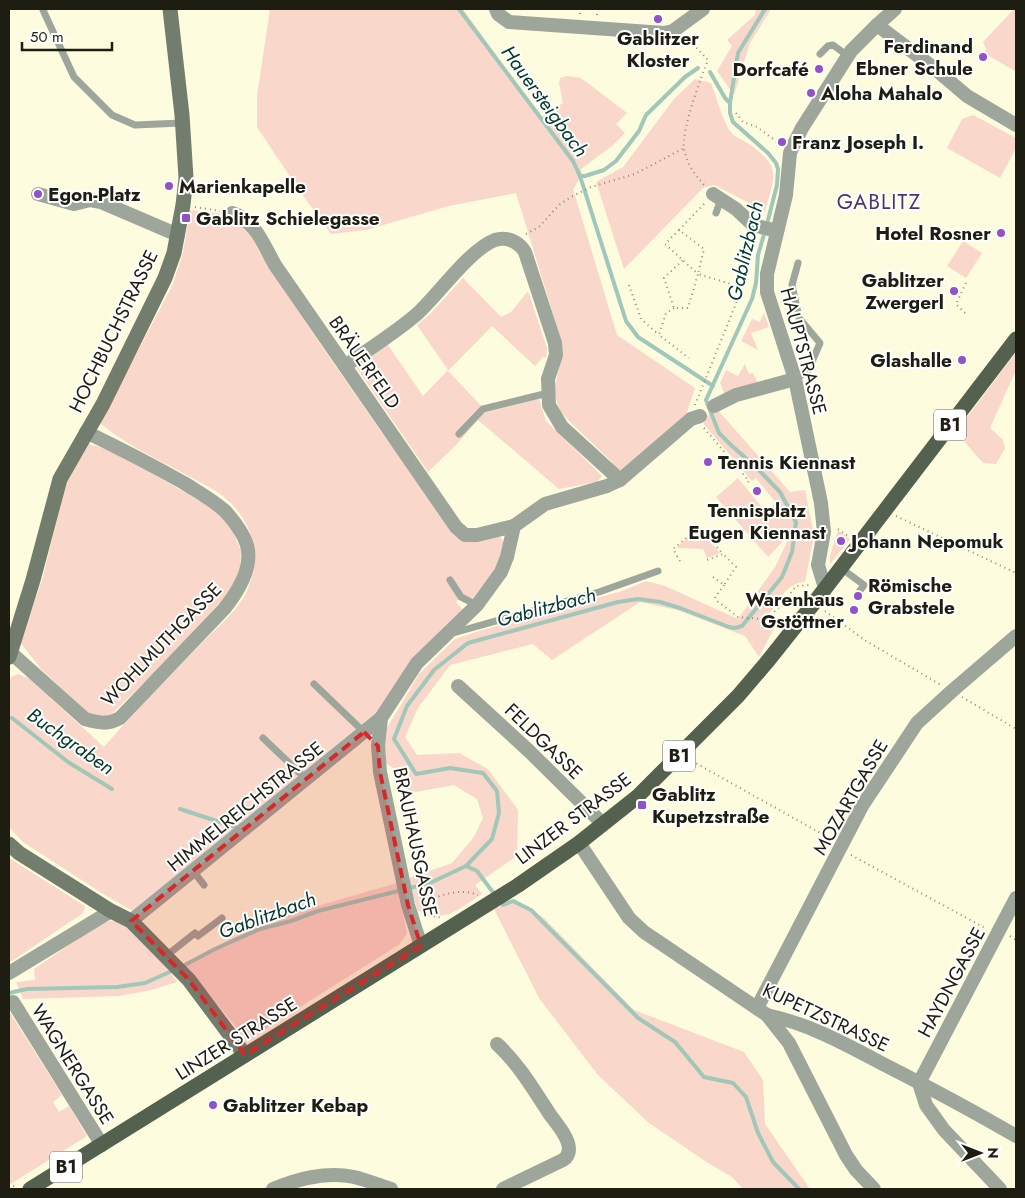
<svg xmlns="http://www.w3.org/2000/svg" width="1025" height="1198" font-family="Jost,sans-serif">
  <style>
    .green { fill: #f9d7ca }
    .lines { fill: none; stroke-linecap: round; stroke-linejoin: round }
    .stream { stroke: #a0c7b7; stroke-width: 4 }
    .path { stroke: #8c8c78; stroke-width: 2; stroke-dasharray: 1 4; stroke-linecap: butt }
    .lane { stroke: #9ea69b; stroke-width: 7 }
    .street { stroke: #9ea69b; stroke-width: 14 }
    .secondary { stroke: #727d6e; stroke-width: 15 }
    .primary { stroke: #53614e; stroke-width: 15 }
    .marked { fill: #d62828; fill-opacity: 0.2; stroke: #d62828; stroke-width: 4; stroke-dasharray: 10 6; stroke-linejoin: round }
    .poi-dot { fill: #9151c7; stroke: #fff; stroke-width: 2 }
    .labels { text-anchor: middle; stroke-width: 4; stroke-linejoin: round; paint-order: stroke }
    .shield { fill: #fff; stroke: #616159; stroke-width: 1 }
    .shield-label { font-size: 18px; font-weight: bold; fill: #1d1d12 }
    .poi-label { font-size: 19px; font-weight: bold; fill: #1d1d12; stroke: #fff; text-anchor: start }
    .street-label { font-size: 19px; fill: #1d1d12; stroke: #fff }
    .water-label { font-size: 20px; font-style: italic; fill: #01392a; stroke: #fff }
    .quarter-label { font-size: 21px; letter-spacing: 1px; fill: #50326c; stroke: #fff }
  </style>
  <rect width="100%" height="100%" fill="#fdfcdf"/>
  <g class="green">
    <path d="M 270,9 L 463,9 L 541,117 L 563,103 L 559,83 L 560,78 L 567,76 L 581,78 L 627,113 L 616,124 L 625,133 L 612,146 L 581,169 L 582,175 L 573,189 L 617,335 L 695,388 L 684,421 L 624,470 L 617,470 L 611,461 L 569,421 L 561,412 L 558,405 L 554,390 L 562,356 L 561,340 L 516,193 L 449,206 L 366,230 L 331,234 L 299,190 L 257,127 L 257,96 Z"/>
    <path d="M 756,9 L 771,9 L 750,43 L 734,95 L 717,71 L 732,46 L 727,40 L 755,15 Z"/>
    <path d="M 1014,9 L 1016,9 L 1016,68 L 1015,71 L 984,53 L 986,49 L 983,42 Z"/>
    <path d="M 695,79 L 711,83 C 715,93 724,124 730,131 C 734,137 743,140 749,144 C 783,168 774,177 765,211 L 714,185 L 703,188 L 624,269 L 596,182 L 623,167 L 674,99 Z"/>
    <path d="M 973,115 L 1016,138 L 1016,148 L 1000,178 L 947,148 L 962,119 Z"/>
    <path d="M 190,210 L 224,214 L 234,217 L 245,226 L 268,266 L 327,354 L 384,436 L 403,460 L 451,530 L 461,541 L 479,541 L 499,536 L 505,543 L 497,566 L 473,598 L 463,595 L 456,602 L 463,610 L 429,642 L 385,705 L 134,912 L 100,892 L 23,842 L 9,827 L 9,681 L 11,677 L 18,674 L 30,679 L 104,747 C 135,711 169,677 202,643 C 217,627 238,611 247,591 C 261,559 254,522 226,499 C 217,490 205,485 194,479 C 162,461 128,447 100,423 L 172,286 L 183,253 Z"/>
    <path d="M 963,241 L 982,253 L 966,278 L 947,266 Z"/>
    <path d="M 463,278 L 501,317 L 511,312 L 528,291 L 547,348 L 546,359 L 544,356 L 535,366 L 492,326 L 448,371 L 487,412 L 539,399 L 546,421 L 602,476 L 597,482 L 559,489 L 478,420 L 457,444 L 428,472 L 356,367 L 388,345 L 423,396 L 448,370 L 417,325 L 430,314 Z"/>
    <path d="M 764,313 L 769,327 L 751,333 L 758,350 L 741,341 L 752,319 L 760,322 Z"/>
    <path d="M 1016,352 L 1016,370 L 990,428 L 1003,440 L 1005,448 L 996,464 L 983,463 L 956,432 Z"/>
    <path d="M 745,364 L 749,374 L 753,373 L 758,383 L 725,395 L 720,383 L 726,370 L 738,376 Z"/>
    <path d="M 716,408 L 790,492 L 805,490 L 814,535 L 805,582 C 787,582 779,601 769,614 L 776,624 L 759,657 L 745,636 L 677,610 L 640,602 L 552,660 L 533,644 L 450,665 L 418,708 L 405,737 L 417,755 L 459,753 L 488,769 L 518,810 L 517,856 L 475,885 L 482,894 C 458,909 446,924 417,910 L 409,878 L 452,863 L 474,837 L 483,818 L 477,799 L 454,785 L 410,793 L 393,768 L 384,762 L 384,733 L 419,674 L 455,639 L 479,631 L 622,591 L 646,581 L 665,586 L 738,619 L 775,567 L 788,540 L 788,536 L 768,557 L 716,497 L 738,478 L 765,511 L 776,503 L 756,478 L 752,481 L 704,424 L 703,420 Z"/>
    <path d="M 88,444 L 113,451 L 210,507 L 219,514 L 233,532 L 241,551 L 240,568 L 232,588 L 225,597 L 152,675 L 108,717 L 89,714 L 41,669 L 20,642 L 42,580 L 67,480 Z"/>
    <path d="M 698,528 L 699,529 L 720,553 L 707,558 L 703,549 L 676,548 Z"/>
    <path d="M 838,530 L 850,539 L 830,564 L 830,556 Z"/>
    <path d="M 9,858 L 85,906 L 83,913 L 9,963 Z"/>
    <path d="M 397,883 L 407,933 L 400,944 L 254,1036 L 247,1036 L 242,1034 L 183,964 L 266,921 Z"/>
    <path d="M 515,899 L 544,918 L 634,1010 L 744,1052 L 763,1080 L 765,1124 L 810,1189 L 743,1189 L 732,1177 L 708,1163 L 649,1123 L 598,1075 L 539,998 L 494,909 Z"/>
    <path d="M 109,921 C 113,921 117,921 121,923 C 137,930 167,966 177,982 L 151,990 L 120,996 L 23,999 L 16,982 L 35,980 L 34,969 L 82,936 Z"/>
    <path d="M 9,1011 L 62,1095 L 53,1102 L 59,1112 L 69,1106 L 87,1136 L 9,1185 Z"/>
  </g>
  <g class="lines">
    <g class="stream">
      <path d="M 459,9 L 573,161 L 580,176 L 585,176 L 604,170 L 616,161 L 639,131 L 646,115 L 685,77 L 698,68"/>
      <path d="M 765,9 L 738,53 L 730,103 L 730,113 L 733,122 L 768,153 L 776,163 L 778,169 L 777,185 L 767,224"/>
      <path d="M 710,72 L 725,98 L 730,103"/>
      <path d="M 580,176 L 626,321 L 638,337 L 713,386"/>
      <path d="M 12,718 L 68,762 L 112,789"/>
      <path d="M 180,809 L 235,827"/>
      <path d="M 466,866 L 477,871 L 495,895"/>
      <path d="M 499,900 L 503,905 L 513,901 L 531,910 L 638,1018 L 675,1042 L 704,1077 L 733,1083 L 746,1097 L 758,1133 L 773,1162 L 799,1189"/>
      <path d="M 181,967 L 215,949 L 260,929 L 291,921 L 318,911 L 430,883 L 466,866 L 492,839 L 499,813 L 497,791 L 483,773 L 450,768 L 416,774 L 394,739 L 407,706 L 434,670 L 468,643 L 618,602 L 638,599 L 660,602 L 680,608 L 729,627 L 735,628 L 742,626 L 782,577 L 792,552 L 796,522 L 780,492 L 756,467 L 732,446 L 719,433 L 706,400 L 752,299 L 756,283 L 758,255 L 765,231"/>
      <path d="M 9,993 L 27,989 L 117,987 L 145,983 L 174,970"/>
    </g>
    <g class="path">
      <path d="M 580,14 L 581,9"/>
      <path d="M 597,15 L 598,9"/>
      <path d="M 686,37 L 708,60 C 701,77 681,131 684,149 C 687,164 695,175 705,186"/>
      <path d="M 736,113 L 743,122 L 757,127 L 780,144"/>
      <path d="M 704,204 L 679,230 L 704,249 L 698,274 L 731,284 L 741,291"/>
      <path d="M 195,207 L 220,211"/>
      <path d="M 679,230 L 665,244 L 698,274 L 688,308 L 674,308 L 664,278 L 683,260"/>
      <path d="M 526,234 L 539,227 L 559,205 L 571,197 L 591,187 L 635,174 L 684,148"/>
      <path d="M 966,283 L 956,304 L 966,314"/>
      <path d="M 629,285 L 641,319 L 659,335"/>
      <path d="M 674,308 L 666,313 L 659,335 L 689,358"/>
      <path d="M 695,405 L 741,291 L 750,237"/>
      <path d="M 704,428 L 749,481 L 747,483"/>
      <path d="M 896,516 L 1016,573"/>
      <path d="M 838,529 L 848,536"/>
      <path d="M 680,561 L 673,549 L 699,527 L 723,554 L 704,561"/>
      <path d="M 713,577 L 724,585 L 736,567 L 723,554"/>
      <path d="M 724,585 L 715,597 L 717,601 L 738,617 L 760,619 L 768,618 L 782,604 L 796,586 L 810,585"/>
      <path d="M 825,611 L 866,641 L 941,685"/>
      <path d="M 962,697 L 1016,729"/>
      <path d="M 692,761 L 831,839"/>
      <path d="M 851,855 L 985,928"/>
      <path d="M 420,904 C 438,896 459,887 478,895"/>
      <path d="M 424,914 L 442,918"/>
      <path d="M 1010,936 L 1016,940"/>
      <path d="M 9,1189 L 17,1184"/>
    </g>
    <g class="lane">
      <path d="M 43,10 L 74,77 L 112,115 L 135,125 L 182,123"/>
      <path d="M 820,54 L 828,46 L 833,45 L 848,56"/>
      <path d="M 716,213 L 721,199"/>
      <path d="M 795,379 L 808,371 L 820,343 L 799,318 L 792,285 L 798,263"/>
      <path d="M 459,434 L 483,409 L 548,393"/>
      <path d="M 841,568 L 864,585 L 859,592"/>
      <path d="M 450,580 L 461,597 L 477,605"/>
      <path d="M 453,633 L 599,592 L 658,571"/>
      <path d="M 314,684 L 364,732"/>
      <path d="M 263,738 L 306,779"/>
      <path d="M 194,872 L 204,885"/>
      <path d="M 166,956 L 195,933 L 198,936 L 222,918"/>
    </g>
    <g class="street">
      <path d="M 496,9 L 498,14 L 509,22 L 664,33 L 673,31 L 703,9"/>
      <path d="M 877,25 L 934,68 L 967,96 L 1016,125"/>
      <path d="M 38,194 L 74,204 L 90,200 L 101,202 L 178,235"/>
      <path d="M 713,194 L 736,209 L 753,225 L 777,231"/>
      <path d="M 232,213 C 256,221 263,244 275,265 L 456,527 L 465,535 L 477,535 L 514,526"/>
      <path d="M 345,366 C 369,349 395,333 417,314 C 439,294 469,250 495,240 C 507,236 519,242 525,252 L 555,343 L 556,355 L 548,379 L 549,405 L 562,427 L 620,480"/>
      <path d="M 714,406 L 736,395 L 795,379"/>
      <path d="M 825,588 L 818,565 L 824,532 L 821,503 L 795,379 L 767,292 L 767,274 L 786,195 L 790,153 L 793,146 L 802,128 L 851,51 L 877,25 L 895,9"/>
      <path d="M 10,652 L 85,719 C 99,723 108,725 120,718 L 224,609 C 237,593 251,572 248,550 C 246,536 234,521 225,511 C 213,500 198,492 184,483 C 152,465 119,448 86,432"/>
      <path d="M 458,686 L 529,751 L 603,824"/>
      <path d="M 579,843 L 629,918 L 644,932 L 767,1015 C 810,1024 847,1045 885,1065 C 930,1088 973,1111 1016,1136"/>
      <path d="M 131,921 L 381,718"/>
      <path d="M 421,946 L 408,905 L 380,772 L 378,746 L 381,718 L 417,663 L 477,605 L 501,572 L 507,557 L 514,526 L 545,504 L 607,486 L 620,480 L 691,419 L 700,416"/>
      <path d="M 9,973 L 111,911"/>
      <path d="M 13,1002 L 102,1145"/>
      <path d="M 757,1008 L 862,806 L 917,723 L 952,691 L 1016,636"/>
      <path d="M 767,1015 L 789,1043 L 846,1155 L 856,1170 L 874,1189"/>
      <path d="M 497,1044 C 519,1064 535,1092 551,1116 C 557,1124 565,1133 568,1143 C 570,1150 569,1156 563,1160 L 503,1189"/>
      <path d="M 273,1189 C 298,1179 326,1171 354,1177 C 366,1180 379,1185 391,1189"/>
      <path d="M 1000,1189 L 944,1130 L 926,1105 L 919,1083 L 1016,898"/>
    </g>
    <g class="secondary">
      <path d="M 9,657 L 33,580 L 60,479 L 103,404 L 165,278 L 174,253 L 183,205 L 186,178 L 182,115 L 170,9"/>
      <path d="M 9,844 L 19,853 L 111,911 L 131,921 L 189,980 L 245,1055"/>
    </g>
    <path class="primary" d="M 30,1189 L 517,886 L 579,843 L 637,797 L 738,696 L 767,662 L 814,603 L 1016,339"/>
  </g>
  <path class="marked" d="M 364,732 L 378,746 L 380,772 L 408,905 L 421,946 L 245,1055 L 189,980 L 131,921 Z"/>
  <g class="poi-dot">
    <circle cx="658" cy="19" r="5"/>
    <circle cx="983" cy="57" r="5"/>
    <circle cx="819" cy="69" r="5"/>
    <circle cx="811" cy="93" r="5"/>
    <circle cx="782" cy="142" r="5"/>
    <circle cx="169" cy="186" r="5"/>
    <circle cx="38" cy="194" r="5"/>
    <rect x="181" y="213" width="10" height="10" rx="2.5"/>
    <circle cx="1001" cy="233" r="5"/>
    <circle cx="954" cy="291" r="5"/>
    <circle cx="962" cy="360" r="5"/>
    <circle cx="708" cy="462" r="5"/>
    <circle cx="757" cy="491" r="5"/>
    <circle cx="841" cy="541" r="5"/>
    <circle cx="858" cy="596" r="5"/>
    <circle cx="854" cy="610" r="5"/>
    <rect x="637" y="800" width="10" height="10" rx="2.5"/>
    <circle cx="213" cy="1105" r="5"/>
  </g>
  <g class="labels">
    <g class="shield">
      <rect x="934" y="409.5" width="32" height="31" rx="4"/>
      <rect x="663" y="740.5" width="32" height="31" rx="4"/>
      <rect x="50" y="1151.5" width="32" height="31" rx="4"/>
    </g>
    <g class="shield-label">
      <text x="950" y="431">B1</text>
      <text x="679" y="762">B1</text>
      <text x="66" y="1173">B1</text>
    </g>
    <g class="poi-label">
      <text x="658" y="45" text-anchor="middle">Gablitzer<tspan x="658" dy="22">Kloster</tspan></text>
      <text x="973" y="53" text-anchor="end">Ferdinand<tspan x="973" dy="22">Ebner Schule</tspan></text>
      <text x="809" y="76" text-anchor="end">Dorfcafé</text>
      <text x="821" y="100">Aloha Mahalo</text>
      <text x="792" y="149">Franz Joseph I.</text>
      <text x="179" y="193">Marienkapelle</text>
      <text x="48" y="201">Egon-Platz</text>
      <text x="196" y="225">Gablitz Schielegasse</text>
      <text x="991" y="240" text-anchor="end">Hotel Rosner</text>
      <text x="944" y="287" text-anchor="end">Gablitzer<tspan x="944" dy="22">Zwergerl</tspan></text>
      <text x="952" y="367" text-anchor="end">Glashalle</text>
      <text x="718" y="469">Tennis Kiennast</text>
      <text x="757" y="517" text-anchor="middle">Tennisplatz<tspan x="757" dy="22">Eugen Kiennast</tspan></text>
      <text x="851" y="548">Johann Nepomuk</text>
      <text x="868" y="592">Römische<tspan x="868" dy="22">Grabstele</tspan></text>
      <text x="844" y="606" text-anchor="end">Warenhaus<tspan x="844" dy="22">Gstöttner</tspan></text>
      <text x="652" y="801">Gablitz<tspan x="652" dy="22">Kupetzstraße</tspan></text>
      <text x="223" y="1112">Gablitzer Kebap</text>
    </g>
    <g class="street-label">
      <text transform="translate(113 331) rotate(-64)" y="7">HOCHBUCHSTRASSE</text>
      <text transform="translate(804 351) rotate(75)" y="7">HAUPTSTRASSE</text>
      <text transform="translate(365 362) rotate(55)" y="7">BRÄUERFELD</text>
      <text transform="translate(161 644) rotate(-46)" y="7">WOHLMUTHGASSE</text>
      <text transform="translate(544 741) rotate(44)" y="7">FELDGASSE</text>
      <text transform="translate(850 797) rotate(-60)" y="7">MOZARTGASSE</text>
      <text transform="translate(245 806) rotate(-39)" y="7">HIMMELREICHSTRASSE</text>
      <text transform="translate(573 818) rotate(-37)" y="7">LINZER STRASSE</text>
      <text transform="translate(416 842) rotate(78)" y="7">BRAUHAUSGASSE</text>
      <text transform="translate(951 982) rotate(-62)" y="7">HAYDNGASSE</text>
      <text transform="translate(826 1017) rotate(25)" y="7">KUPETZSTRASSE</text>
      <text transform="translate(236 1038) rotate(-32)" y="7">LINZER STRASSE</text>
      <text transform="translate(73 1064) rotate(58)" y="7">WAGNERGASSE</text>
    </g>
    <g class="water-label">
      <text transform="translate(545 101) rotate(54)" y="7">Hauersteigbach</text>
      <text transform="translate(745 251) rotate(-77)" y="7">Gablitzbach</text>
      <text transform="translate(546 607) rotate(-15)" y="7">Gablitzbach</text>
      <text transform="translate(71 741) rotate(35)" y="7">Buchgraben</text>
      <text transform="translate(267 915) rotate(-20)" y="7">Gablitzbach</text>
    </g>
    <g class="quarter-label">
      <text x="879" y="209">GABLITZ</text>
    </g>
  </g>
  <rect width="1025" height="1198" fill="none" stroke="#1d1d12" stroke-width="20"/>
  <g transform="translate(980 1153) rotate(90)" stroke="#ffffff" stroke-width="4" paint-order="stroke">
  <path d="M0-4L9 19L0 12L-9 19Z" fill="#1d1d12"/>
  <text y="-8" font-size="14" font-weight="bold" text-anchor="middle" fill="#1d1d12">N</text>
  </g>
  <path d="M22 42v8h90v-8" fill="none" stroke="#1d1d12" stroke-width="2.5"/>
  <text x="30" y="42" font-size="15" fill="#1d1d12" stroke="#ffffff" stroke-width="4" paint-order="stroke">50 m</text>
</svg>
